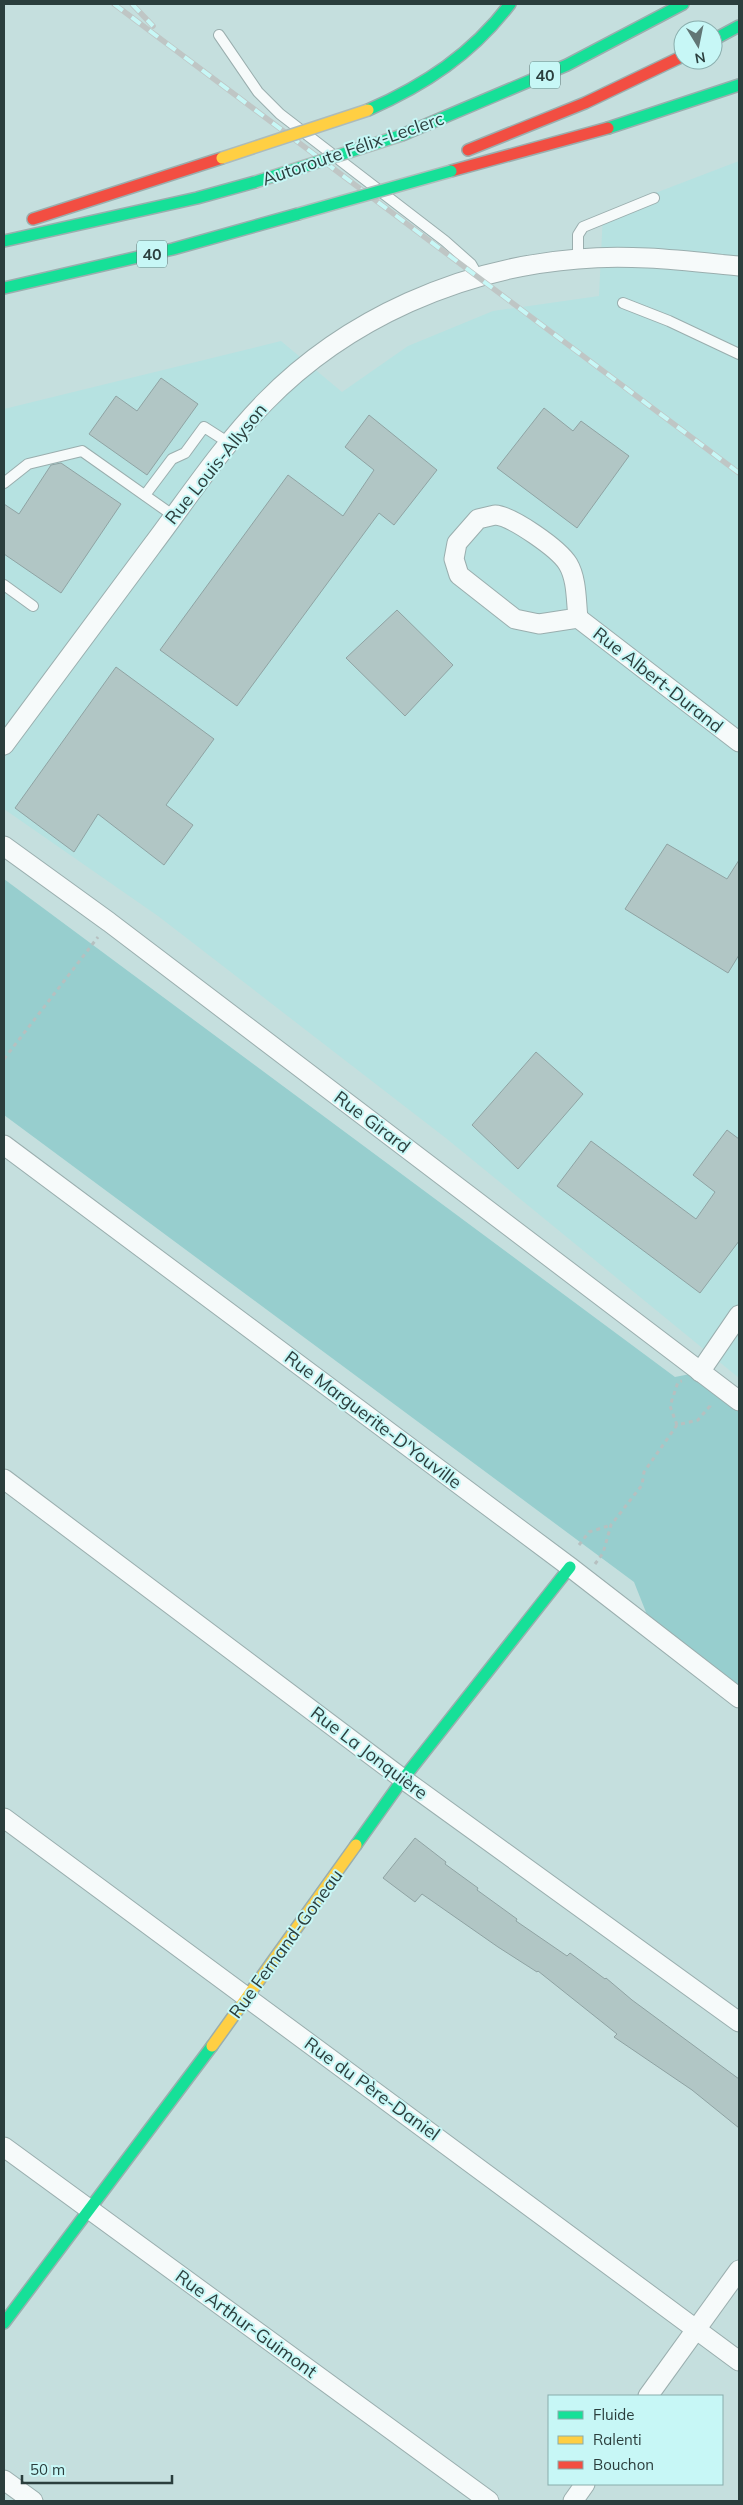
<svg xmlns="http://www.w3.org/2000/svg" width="743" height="2505" font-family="Mulish,sans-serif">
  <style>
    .built { fill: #b6e2e1 }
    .green { fill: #97cece }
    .building { fill: #b1c6c5; stroke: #8fa3a3 }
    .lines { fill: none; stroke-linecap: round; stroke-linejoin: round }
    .lane-casing { stroke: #9aaeae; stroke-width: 12 }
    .street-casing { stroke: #9aaeae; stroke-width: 21 }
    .fast-casing { stroke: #9aaeae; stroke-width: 14 }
    .slow-casing { stroke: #9aaeae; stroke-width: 14 }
    .jam-casing { stroke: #9aaeae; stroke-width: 14 }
    .path { stroke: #b6c0c0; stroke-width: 3; stroke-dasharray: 4 4; stroke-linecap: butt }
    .lane { stroke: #f6fafa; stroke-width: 10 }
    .street { stroke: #f6fafa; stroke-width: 19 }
    .fast { stroke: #16e098; stroke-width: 11 }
    .slow { stroke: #ffcf43; stroke-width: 11 }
    .jam { stroke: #f24e42; stroke-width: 11 }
    .rail-casing { stroke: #bfc6c5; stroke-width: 5.5 }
    .rail { stroke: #c7f7f6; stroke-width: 4; stroke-dasharray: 11; stroke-linecap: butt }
    .fast-bridge-casing { stroke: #adbbba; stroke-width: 14; stroke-linecap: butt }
    .slow-bridge-casing { stroke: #adbbba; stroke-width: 14; stroke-linecap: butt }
    .fast-bridge { stroke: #16e098; stroke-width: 11 }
    .slow-bridge { stroke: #ffcf43; stroke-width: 11 }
    .labels { text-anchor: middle; stroke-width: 4; stroke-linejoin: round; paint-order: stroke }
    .shield { fill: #c7f7f6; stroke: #5a7674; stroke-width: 1 }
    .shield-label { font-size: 16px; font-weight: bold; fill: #2b3e3d }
    .street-label { font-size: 18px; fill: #2b3e3d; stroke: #c7f7f6 }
  </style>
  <rect width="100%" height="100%" fill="#c5dfde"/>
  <path class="built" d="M 739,161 L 739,1378 L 447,1139 L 158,916 L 4,809 L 4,409 L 281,341 L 342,392 L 408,346 L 493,311 L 599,296 L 603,213 Z"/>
  <path class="green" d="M 4,879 L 675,1377 L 700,1372 L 739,1400 L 739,1705 L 659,1645 L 634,1582 L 4,1115 Z"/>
  <g class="building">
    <path d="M 161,378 L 198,404 L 147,475 L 89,434 L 116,396 L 137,411 Z"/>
    <path d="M 544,408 L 573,431 L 581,421 L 629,456 L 577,528 L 497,468 Z"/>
    <path d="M 369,415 L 437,470 L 394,525 L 379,513 L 237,706 L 160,650 L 288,475 L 343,516 L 374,470 L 345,447 Z"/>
    <path d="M 61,463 L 121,504 L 61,593 L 4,554 L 4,504 L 19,514 L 51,465 Z"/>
    <path d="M 397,610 L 453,665 L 405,716 L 346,658 Z"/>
    <path d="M 116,667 L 214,739 L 166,805 L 193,825 L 164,865 L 98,814 L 74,852 L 15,808 Z"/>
    <path d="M 667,844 L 727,879 L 739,860 L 739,955 L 728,973 L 625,909 Z"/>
    <path d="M 536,1052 L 583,1094 L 518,1169 L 472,1125 Z"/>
    <path d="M 727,1130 L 739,1139 L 739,1241 L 700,1293 L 557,1186 L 591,1141 L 696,1219 L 715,1192 L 693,1175 Z"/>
    <path d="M 415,1838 L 446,1862 L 445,1864 L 478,1888 L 477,1890 L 517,1919 L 516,1921 L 567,1956 L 570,1953 L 605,1979 L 606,1978 L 632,2000 L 739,2079 L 739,2128 L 692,2090 L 614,2037 L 617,2034 L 538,1971 L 537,1972 L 498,1947 L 422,1894 L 415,1902 L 383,1878 Z"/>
  </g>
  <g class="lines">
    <g class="lane-casing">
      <g id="lane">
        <path d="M 219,35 L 258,92 L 280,114 L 445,241 L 471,264 L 478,276"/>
        <path d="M 578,259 L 578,235 L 583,227 L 654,198"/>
        <path d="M 623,303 L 669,321 L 739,354"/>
        <path d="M 4,483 L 28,464 L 82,451 L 174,516"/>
        <path d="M 145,495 L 172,459 L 185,453 L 204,427 L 229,443"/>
        <path d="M 4,585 L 33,606"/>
      </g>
    </g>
    <g class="street-casing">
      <g id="street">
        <path d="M 495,515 C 512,516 559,549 568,564 C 577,579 576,601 578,618 L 539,624 L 515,619 L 459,575 L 454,559 L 457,543 L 478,519 Z"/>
        <path d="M 578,618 L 739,742"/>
        <path d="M 4,745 C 53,679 102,613 151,547 C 188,498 222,446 265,402 C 347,318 462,268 578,259 C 632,254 686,261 739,266"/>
        <path d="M 4,846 L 109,922 L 739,1401"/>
        <path d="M 4,1145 L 570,1567 L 739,1698"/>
        <path d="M 700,1372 L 739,1315"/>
        <path d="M 4,1479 L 403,1779 L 739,2022"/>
        <path d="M 4,1818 L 739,2361"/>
        <path d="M 4,2147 L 489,2501"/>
        <path d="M 648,2396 L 739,2270"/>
        <path d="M 4,2480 L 33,2501"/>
        <path d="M 573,2501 L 585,2484"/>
      </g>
    </g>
    <g class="fast-casing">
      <g id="fast">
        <path d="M 713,40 L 739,26"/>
        <path d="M 368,110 C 425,85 472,54 510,4"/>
        <path d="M 608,128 L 739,85"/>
        <path d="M 402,135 L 567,65 L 683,4"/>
        <path d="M 4,241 L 197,198 L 255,182"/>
        <path d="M 4,288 L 173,249 L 298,214"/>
        <path d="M 356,1845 L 403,1779 L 570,1567"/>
        <path d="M 4,2323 L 212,2046"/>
      </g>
    </g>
    <g class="slow-casing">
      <path id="slow" d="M 212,2046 L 356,1845"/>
    </g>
    <g class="jam-casing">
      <g id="jam">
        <path d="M 468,150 L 585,103 L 683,56"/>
        <path d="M 451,171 L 608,128"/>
        <path d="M 33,219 L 222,158"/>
      </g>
    </g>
    <g class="path">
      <path d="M 4,1059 L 98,937"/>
      <path d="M 677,1425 L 670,1406 L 678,1382 L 682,1381"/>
      <path d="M 579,1545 L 589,1532 L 611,1525"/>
      <path d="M 595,1564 L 603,1553 L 611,1525 L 642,1485 L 644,1472 L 677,1425 L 698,1420 L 710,1406 L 709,1402"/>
    </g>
    <use href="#lane" class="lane"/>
    <use href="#street" class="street"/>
    <use href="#fast" class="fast"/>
    <use href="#slow" class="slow"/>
    <use href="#jam" class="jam"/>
    <g class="rail-casing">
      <g id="rail">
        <path d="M 114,4 L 739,473"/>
        <path d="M 132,4 L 153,26"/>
      </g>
    </g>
    <use href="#rail" class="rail"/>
    <g class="fast-bridge-casing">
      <g id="fast-bridge">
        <path d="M 255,182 L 402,135"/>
        <path d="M 298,214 L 451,171"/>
      </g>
    </g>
    <g class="slow-bridge-casing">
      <path id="slow-bridge" d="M 222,158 L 368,110"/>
    </g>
    <use href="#fast-bridge" class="fast-bridge"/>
    <use href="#slow-bridge" class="slow-bridge"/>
  </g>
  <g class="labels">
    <g class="shield">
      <rect x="530" y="61.5" width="30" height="27" rx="4"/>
      <rect x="137" y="240.5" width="30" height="27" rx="4"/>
    </g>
    <g class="shield-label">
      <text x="545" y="81">40</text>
      <text x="152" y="260">40</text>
    </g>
    <g class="street-label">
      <text transform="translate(353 149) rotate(-19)" y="6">Autoroute Félix-Leclerc</text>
      <text transform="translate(216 464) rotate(-51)" y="6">Rue Louis-Allyson</text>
      <text transform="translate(658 680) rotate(38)" y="6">Rue Albert-Durand</text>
      <text transform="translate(372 1122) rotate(37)" y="6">Rue Girard</text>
      <text transform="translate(373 1420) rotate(37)" y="6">Rue Marguerite-D'Youville</text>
      <text transform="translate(369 1753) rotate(37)" y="6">Rue La Jonquière</text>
      <text transform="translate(286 1944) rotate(-54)" y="6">Rue Fernand-Goneau</text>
      <text transform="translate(372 2089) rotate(36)" y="6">Rue du Père-Daniel</text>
      <text transform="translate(246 2324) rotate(36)" y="6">Rue Arthur-Guimont</text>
    </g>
  </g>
  <rect width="743" height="2505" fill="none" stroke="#2b3e3d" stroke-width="10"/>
  <rect x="548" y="2395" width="175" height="90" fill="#c7f7f6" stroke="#89adac"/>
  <rect x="558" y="2411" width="25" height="8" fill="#16e098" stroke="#89adac"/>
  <text x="593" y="2420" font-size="15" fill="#2b3e3d">Fluide</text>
  <rect x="558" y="2436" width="25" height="8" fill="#ffcf43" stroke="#89adac"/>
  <text x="593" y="2445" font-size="15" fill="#2b3e3d">Ralenti</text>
  <rect x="558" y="2461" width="25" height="8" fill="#f24e42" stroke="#89adac"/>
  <text x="593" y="2470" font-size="15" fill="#2b3e3d">Bouchon</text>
  <g transform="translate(698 45) rotate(170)"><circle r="24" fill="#c7f7f6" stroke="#89adac"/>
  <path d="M0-4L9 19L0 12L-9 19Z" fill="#617675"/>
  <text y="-8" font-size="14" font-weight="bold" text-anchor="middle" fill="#2b3e3d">N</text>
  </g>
  <path d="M22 2475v8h150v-8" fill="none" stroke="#2b3e3d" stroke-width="2.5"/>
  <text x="30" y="2475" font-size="15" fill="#2b3e3d" stroke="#c7f7f6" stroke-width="4" paint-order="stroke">50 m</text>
</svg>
